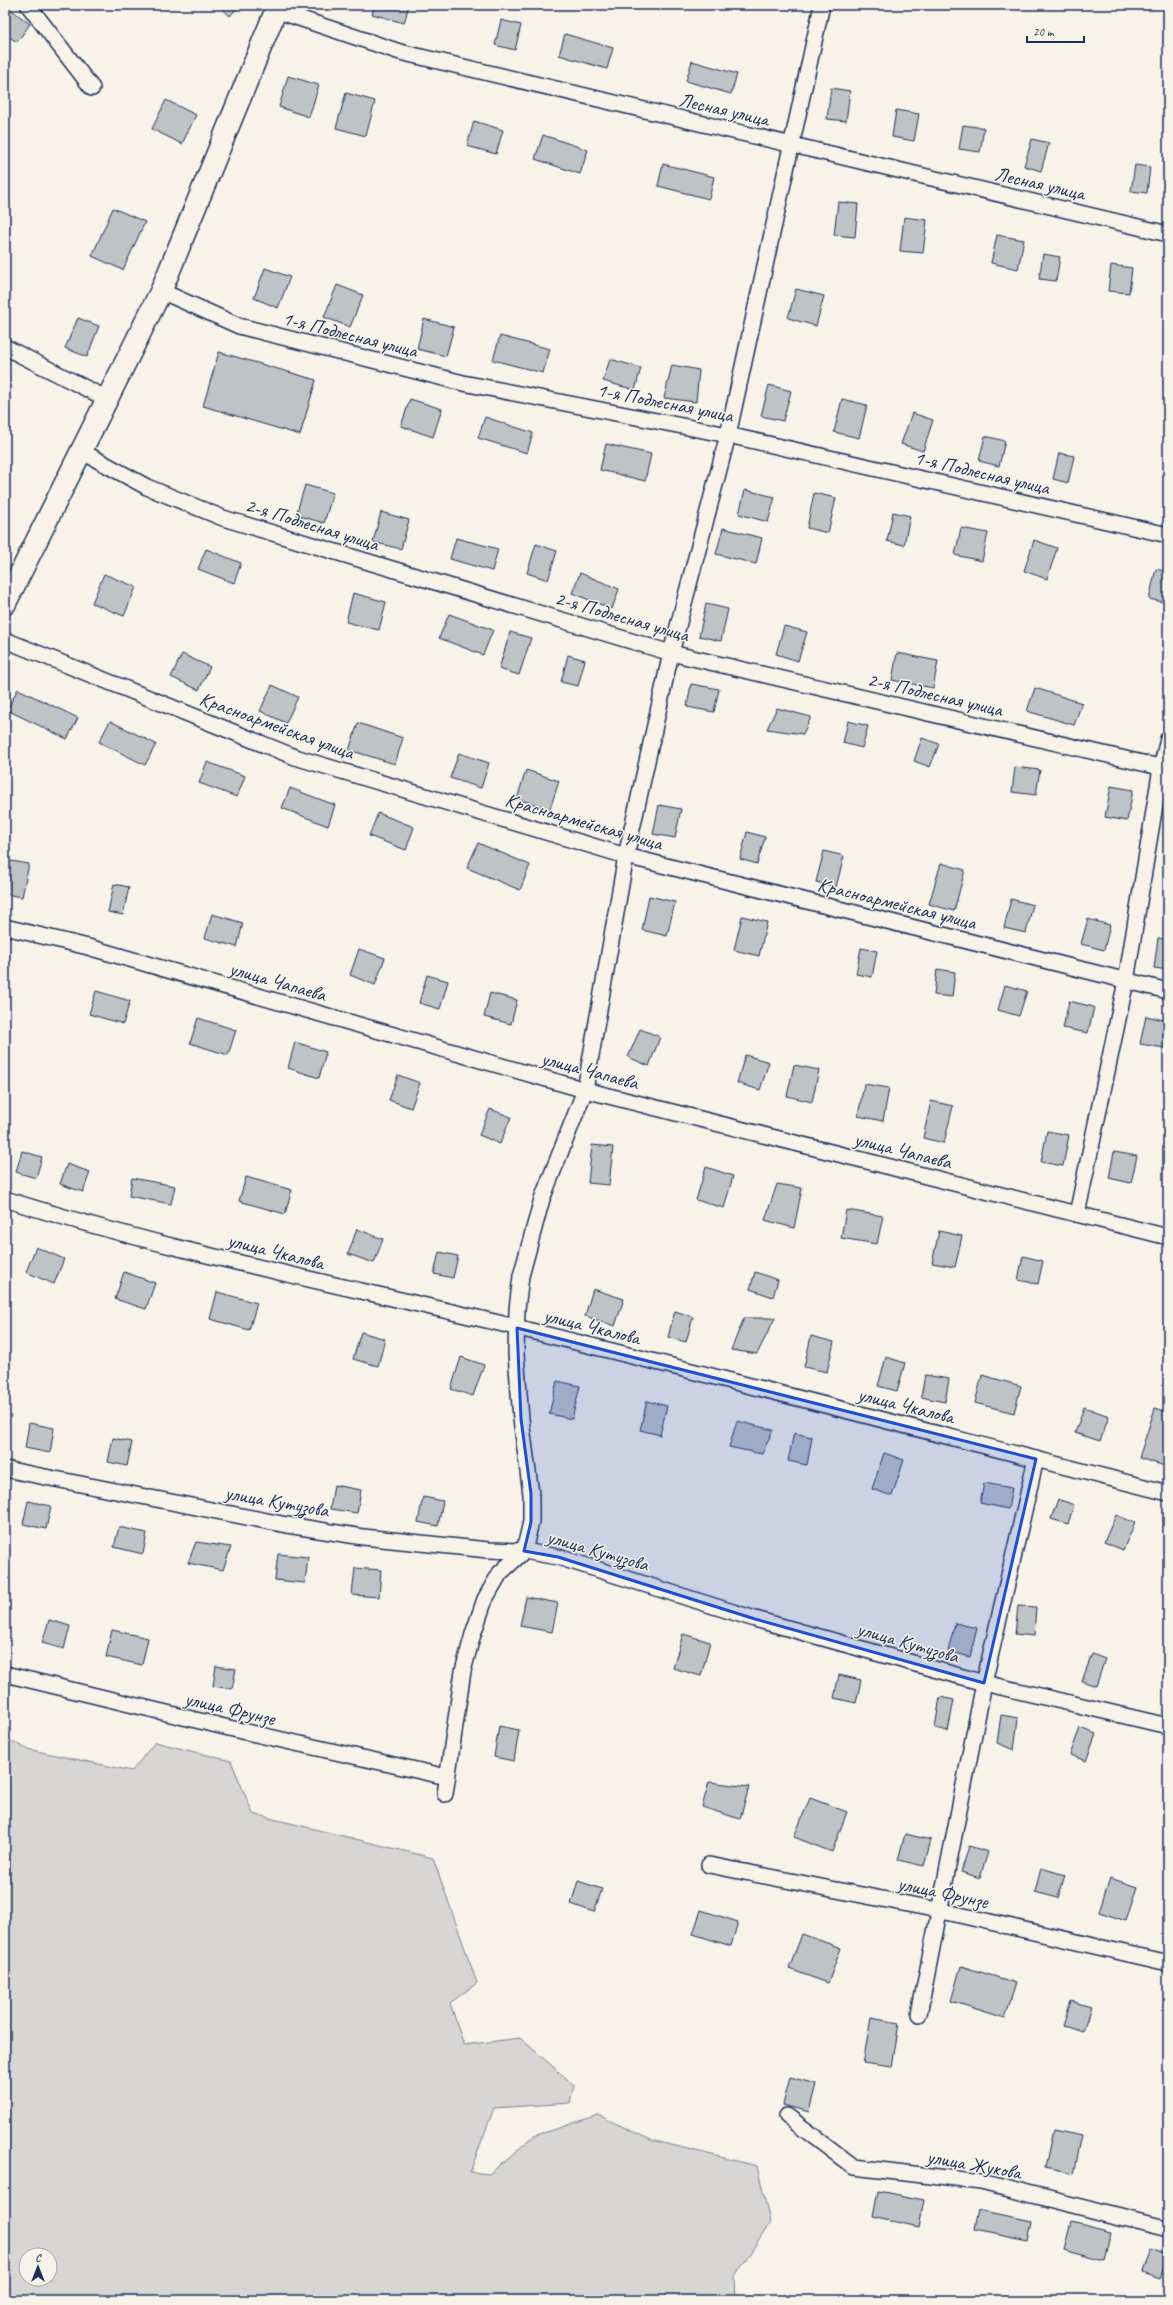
<svg xmlns="http://www.w3.org/2000/svg" width="1173" height="2305" font-family="Caveat,sans-serif">
  <style>
    .green { fill: #d7d6d4; stroke: #798299; fill-rule: evenodd }
    .building { fill: #c0c3c5; stroke: #1b2f5e }
    .lines { fill: none; stroke-linecap: round; stroke-linejoin: round }
    .street-casing { stroke: #1b2f5e; stroke-width: 18 }
    .secondary-casing { stroke: #1b2f5e; stroke-width: 24 }
    .street { stroke: #f7f3e8; stroke-width: 15 }
    .secondary { stroke: #f7f3e8; stroke-width: 21 }
    .marked { fill: #1d4ed8; fill-opacity: 0.2; stroke: #1d4ed8; stroke-width: 3; stroke-linejoin: round }
    .labels { text-anchor: middle; stroke-width: 3; stroke-linejoin: round; paint-order: stroke }
    .street-label { font-size: 20px; fill: #1b2f5e; stroke: #f7f3e8 }
  </style>
  <rect width="100%" height="100%" fill="#f7f3e8"/>
  <filter id="ink" filterUnits="userSpaceOnUse"><feTurbulence type="fractalNoise" baseFrequency=".025" numOctaves="2"/><feDisplacementMap in="SourceGraphic" scale="8" xChannelSelector="R" yChannelSelector="G"/><feConvolveMatrix kernelMatrix="1 2 1 2 8 2 1 2 1" color-interpolation-filters="sRGB"/></filter>
  <g filter="url(#ink)">
    <path class="green" d="M 5,1738 L 27,1749 L 132,1771 L 155,1742 L 231,1761 L 253,1814 L 433,1858 L 477,1983 L 450,2003 L 464,2045 L 520,2038 L 574,2085 L 570,2103 L 494,2108 L 470,2172 L 489,2174 L 534,2136 L 598,2115 L 651,2140 L 757,2166 L 770,2222 L 735,2277 L 736,2300 L 5,2300 ZM 26,2255 L 50,2255 L 50,2279 L 26,2279 Z"/>
    <g class="building">
      <path d="M 55,5 L 68,5 L 64,11 Z"/>
      <path d="M 218,5 L 240,5 L 230,16 Z"/>
      <path d="M 375,5 L 409,5 L 404,23 L 372,14 Z"/>
      <path d="M 9,8 L 30,24 L 17,42 L 5,34 L 5,14 Z"/>
      <path d="M 501,20 L 521,25 L 515,50 L 495,45 Z"/>
      <path d="M 565,34 L 613,48 L 607,69 L 559,55 Z"/>
      <path d="M 692,61 L 737,74 L 731,94 L 686,81 Z"/>
      <path d="M 288,76 L 319,85 L 309,117 L 279,107 Z"/>
      <path d="M 831,88 L 850,91 L 846,121 L 827,119 Z"/>
      <path d="M 346,93 L 375,101 L 366,136 L 336,128 Z"/>
      <path d="M 166,100 L 196,115 L 182,144 L 152,129 Z"/>
      <path d="M 896,110 L 919,114 L 914,141 L 892,137 Z"/>
      <path d="M 474,121 L 503,130 L 496,154 L 467,146 Z"/>
      <path d="M 963,125 L 984,128 L 980,152 L 959,149 Z"/>
      <path d="M 543,135 L 588,150 L 580,174 L 535,159 Z"/>
      <path d="M 1032,139 L 1049,143 L 1041,171 L 1024,166 Z"/>
      <path d="M 663,164 L 714,177 L 709,199 L 658,186 Z"/>
      <path d="M 1135,165 L 1150,167 L 1147,193 L 1131,191 Z"/>
      <path d="M 838,202 L 858,204 L 855,237 L 834,235 Z"/>
      <path d="M 113,208 L 145,222 L 123,270 L 92,256 Z"/>
      <path d="M 904,217 L 927,220 L 923,253 L 900,251 Z"/>
      <path d="M 997,235 L 1024,240 L 1018,269 L 991,263 Z"/>
      <path d="M 1043,254 L 1060,257 L 1056,281 L 1039,279 Z"/>
      <path d="M 1111,265 L 1132,268 L 1129,293 L 1108,291 Z"/>
      <path d="M 265,268 L 290,277 L 278,308 L 254,298 Z"/>
      <path d="M 337,285 L 363,295 L 350,327 L 324,317 Z"/>
      <path d="M 796,289 L 824,296 L 816,326 L 788,318 Z"/>
      <path d="M 78,318 L 99,326 L 87,357 L 65,348 Z"/>
      <path d="M 424,319 L 454,327 L 446,356 L 417,349 Z"/>
      <path d="M 500,336 L 550,349 L 543,373 L 493,360 Z"/>
      <path d="M 219,352 L 316,380 L 300,435 L 203,406 Z"/>
      <path d="M 610,359 L 641,368 L 635,390 L 603,381 Z"/>
      <path d="M 672,365 L 699,370 L 696,402 L 664,398 Z"/>
      <path d="M 769,385 L 791,391 L 783,421 L 761,416 Z"/>
      <path d="M 410,399 L 442,409 L 433,437 L 401,426 Z"/>
      <path d="M 842,399 L 867,405 L 859,438 L 834,432 Z"/>
      <path d="M 912,413 L 933,420 L 923,451 L 901,444 Z"/>
      <path d="M 485,417 L 533,433 L 527,453 L 478,438 Z"/>
      <path d="M 985,436 L 1005,441 L 999,466 L 979,461 Z"/>
      <path d="M 606,444 L 651,454 L 645,481 L 600,470 Z"/>
      <path d="M 1059,453 L 1074,456 L 1068,483 L 1053,479 Z"/>
      <path d="M 305,485 L 333,493 L 324,523 L 296,515 Z"/>
      <path d="M 745,490 L 775,497 L 768,522 L 739,514 Z"/>
      <path d="M 814,493 L 836,498 L 828,533 L 807,528 Z"/>
      <path d="M 381,512 L 409,520 L 401,549 L 373,542 Z"/>
      <path d="M 893,512 L 910,516 L 904,545 L 887,541 Z"/>
      <path d="M 723,528 L 762,538 L 756,564 L 716,554 Z"/>
      <path d="M 961,528 L 988,533 L 982,561 L 955,555 Z"/>
      <path d="M 456,538 L 498,549 L 492,571 L 450,559 Z"/>
      <path d="M 1034,540 L 1057,548 L 1047,579 L 1024,571 Z"/>
      <path d="M 536,544 L 557,551 L 548,580 L 527,573 Z"/>
      <path d="M 206,549 L 241,563 L 234,583 L 198,569 Z"/>
      <path d="M 1156,569 L 1168,572 L 1168,603 L 1149,599 Z"/>
      <path d="M 580,573 L 619,589 L 612,609 L 572,593 Z"/>
      <path d="M 104,574 L 136,587 L 124,616 L 92,603 Z"/>
      <path d="M 353,593 L 386,602 L 379,630 L 346,622 Z"/>
      <path d="M 706,604 L 728,609 L 721,641 L 699,636 Z"/>
      <path d="M 449,614 L 493,630 L 483,655 L 439,638 Z"/>
      <path d="M 784,626 L 807,632 L 798,661 L 776,654 Z"/>
      <path d="M 510,632 L 531,638 L 519,675 L 499,669 Z"/>
      <path d="M 897,653 L 938,661 L 933,688 L 892,680 Z"/>
      <path d="M 182,654 L 210,667 L 199,690 L 171,677 Z"/>
      <path d="M 568,655 L 585,660 L 578,686 L 561,682 Z"/>
      <path d="M 691,684 L 719,689 L 714,712 L 687,707 Z"/>
      <path d="M 272,685 L 298,697 L 286,723 L 260,711 Z"/>
      <path d="M 1035,688 L 1082,703 L 1074,725 L 1027,711 Z"/>
      <path d="M 18,689 L 78,718 L 67,739 L 7,710 Z"/>
      <path d="M 777,708 L 811,717 L 803,734 L 767,729 Z"/>
      <path d="M 110,721 L 156,744 L 145,765 L 99,742 Z"/>
      <path d="M 848,721 L 868,726 L 862,748 L 843,743 Z"/>
      <path d="M 358,723 L 403,738 L 395,764 L 349,750 Z"/>
      <path d="M 922,738 L 939,744 L 930,767 L 914,761 Z"/>
      <path d="M 459,753 L 489,763 L 481,788 L 450,778 Z"/>
      <path d="M 207,762 L 245,776 L 237,797 L 199,783 Z"/>
      <path d="M 1015,767 L 1040,770 L 1036,795 L 1012,792 Z"/>
      <path d="M 526,770 L 559,781 L 550,809 L 517,799 Z"/>
      <path d="M 1111,786 L 1133,790 L 1127,821 L 1105,817 Z"/>
      <path d="M 290,788 L 335,805 L 328,826 L 282,808 Z"/>
      <path d="M 659,805 L 681,809 L 675,838 L 653,834 Z"/>
      <path d="M 378,813 L 414,827 L 406,850 L 369,836 Z"/>
      <path d="M 747,832 L 765,837 L 757,864 L 740,859 Z"/>
      <path d="M 478,843 L 530,865 L 520,890 L 467,868 Z"/>
      <path d="M 824,851 L 844,856 L 836,887 L 816,882 Z"/>
      <path d="M 11,861 L 29,864 L 22,897 L 5,894 Z"/>
      <path d="M 941,863 L 965,870 L 954,911 L 929,904 Z"/>
      <path d="M 114,884 L 129,887 L 123,915 L 108,912 Z"/>
      <path d="M 649,896 L 675,902 L 667,936 L 642,930 Z"/>
      <path d="M 1011,899 L 1033,905 L 1026,933 L 1004,928 Z"/>
      <path d="M 212,914 L 243,923 L 237,947 L 205,938 Z"/>
      <path d="M 742,916 L 767,922 L 759,956 L 734,950 Z"/>
      <path d="M 1088,919 L 1110,925 L 1104,950 L 1081,944 Z"/>
      <path d="M 1158,938 L 1168,940 L 1168,970 L 1154,968 Z"/>
      <path d="M 861,948 L 877,951 L 872,977 L 856,974 Z"/>
      <path d="M 359,949 L 385,958 L 375,985 L 350,975 Z"/>
      <path d="M 937,969 L 955,972 L 952,997 L 934,995 Z"/>
      <path d="M 427,975 L 448,981 L 440,1009 L 419,1003 Z"/>
      <path d="M 1005,985 L 1027,991 L 1019,1016 L 998,1010 Z"/>
      <path d="M 96,991 L 130,1001 L 123,1024 L 89,1014 Z"/>
      <path d="M 490,993 L 517,1000 L 511,1024 L 484,1017 Z"/>
      <path d="M 1069,1001 L 1094,1007 L 1088,1033 L 1063,1028 Z"/>
      <path d="M 1146,1016 L 1168,1021 L 1165,1048 L 1140,1044 Z"/>
      <path d="M 198,1018 L 236,1030 L 228,1055 L 190,1043 Z"/>
      <path d="M 640,1029 L 660,1037 L 649,1066 L 628,1057 Z"/>
      <path d="M 295,1042 L 326,1052 L 319,1078 L 288,1068 Z"/>
      <path d="M 745,1055 L 769,1062 L 760,1090 L 737,1083 Z"/>
      <path d="M 794,1065 L 819,1070 L 812,1102 L 787,1096 Z"/>
      <path d="M 398,1075 L 420,1083 L 411,1108 L 389,1100 Z"/>
      <path d="M 864,1084 L 889,1088 L 883,1121 L 858,1116 Z"/>
      <path d="M 931,1101 L 953,1106 L 944,1143 L 923,1138 Z"/>
      <path d="M 490,1109 L 511,1117 L 500,1144 L 479,1135 Z"/>
      <path d="M 1047,1131 L 1069,1135 L 1063,1166 L 1041,1162 Z"/>
      <path d="M 592,1145 L 613,1147 L 609,1185 L 588,1183 Z"/>
      <path d="M 22,1151 L 42,1157 L 36,1178 L 16,1172 Z"/>
      <path d="M 1114,1152 L 1137,1156 L 1131,1183 L 1109,1178 Z"/>
      <path d="M 67,1164 L 90,1172 L 83,1192 L 60,1184 Z"/>
      <path d="M 706,1167 L 733,1176 L 724,1208 L 696,1200 Z"/>
      <path d="M 246,1177 L 292,1190 L 285,1214 L 239,1201 Z"/>
      <path d="M 132,1178 L 175,1186 L 171,1204 L 129,1196 Z"/>
      <path d="M 777,1184 L 802,1188 L 794,1228 L 765,1220 Z"/>
      <path d="M 846,1210 L 883,1216 L 877,1244 L 841,1238 Z"/>
      <path d="M 357,1229 L 383,1239 L 374,1263 L 348,1254 Z"/>
      <path d="M 939,1231 L 962,1236 L 955,1267 L 932,1263 Z"/>
      <path d="M 36,1247 L 64,1259 L 54,1284 L 26,1272 Z"/>
      <path d="M 439,1252 L 458,1256 L 453,1278 L 434,1274 Z"/>
      <path d="M 1023,1256 L 1043,1261 L 1038,1284 L 1018,1280 Z"/>
      <path d="M 124,1272 L 155,1283 L 146,1309 L 115,1299 Z"/>
      <path d="M 755,1272 L 778,1280 L 773,1297 L 750,1289 Z"/>
      <path d="M 593,1289 L 624,1299 L 615,1326 L 585,1316 Z"/>
      <path d="M 217,1292 L 257,1303 L 249,1330 L 210,1319 Z"/>
      <path d="M 675,1311 L 693,1317 L 686,1342 L 668,1337 Z"/>
      <path d="M 744,1318 L 775,1318 L 757,1354 L 731,1350 Z"/>
      <path d="M 361,1332 L 385,1339 L 378,1366 L 353,1359 Z"/>
      <path d="M 811,1336 L 834,1342 L 827,1372 L 804,1367 Z"/>
      <path d="M 461,1357 L 484,1365 L 473,1396 L 451,1389 Z"/>
      <path d="M 886,1357 L 905,1363 L 897,1391 L 878,1386 Z"/>
      <path d="M 925,1375 L 949,1379 L 945,1402 L 921,1397 Z"/>
      <path d="M 982,1375 L 1021,1386 L 1014,1413 L 975,1403 Z"/>
      <path d="M 557,1381 L 580,1386 L 572,1419 L 549,1414 Z"/>
      <path d="M 647,1401 L 667,1406 L 660,1435 L 640,1430 Z"/>
      <path d="M 1084,1407 L 1109,1416 L 1100,1441 L 1075,1433 Z"/>
      <path d="M 1155,1408 L 1168,1412 L 1168,1467 L 1139,1458 Z"/>
      <path d="M 737,1421 L 773,1430 L 762,1454 L 729,1447 Z"/>
      <path d="M 29,1423 L 54,1428 L 50,1453 L 25,1448 Z"/>
      <path d="M 794,1433 L 812,1437 L 807,1465 L 788,1461 Z"/>
      <path d="M 113,1438 L 132,1442 L 127,1466 L 108,1462 Z"/>
      <path d="M 884,1453 L 904,1460 L 892,1496 L 872,1489 Z"/>
      <path d="M 984,1483 L 1012,1488 L 1008,1509 L 980,1503 Z"/>
      <path d="M 334,1485 L 361,1490 L 357,1513 L 330,1509 Z"/>
      <path d="M 423,1497 L 443,1501 L 438,1526 L 418,1522 Z"/>
      <path d="M 1058,1499 L 1074,1505 L 1068,1524 L 1051,1519 Z"/>
      <path d="M 28,1501 L 51,1506 L 46,1529 L 23,1524 Z"/>
      <path d="M 1116,1515 L 1135,1523 L 1123,1550 L 1104,1542 Z"/>
      <path d="M 119,1527 L 147,1533 L 143,1554 L 114,1547 Z"/>
      <path d="M 196,1542 L 231,1547 L 223,1570 L 188,1563 Z"/>
      <path d="M 278,1554 L 308,1557 L 305,1583 L 275,1580 Z"/>
      <path d="M 355,1568 L 381,1570 L 379,1597 L 352,1595 Z"/>
      <path d="M 526,1597 L 558,1603 L 552,1632 L 520,1626 Z"/>
      <path d="M 1018,1606 L 1036,1607 L 1034,1636 L 1015,1634 Z"/>
      <path d="M 49,1620 L 70,1626 L 64,1649 L 42,1643 Z"/>
      <path d="M 955,1623 L 977,1628 L 970,1657 L 948,1651 Z"/>
      <path d="M 112,1630 L 148,1638 L 142,1665 L 106,1657 Z"/>
      <path d="M 683,1634 L 710,1642 L 701,1676 L 673,1668 Z"/>
      <path d="M 1092,1654 L 1105,1659 L 1096,1686 L 1082,1681 Z"/>
      <path d="M 216,1666 L 236,1669 L 232,1689 L 213,1686 Z"/>
      <path d="M 839,1675 L 861,1680 L 856,1703 L 834,1698 Z"/>
      <path d="M 940,1697 L 954,1700 L 948,1731 L 935,1728 Z"/>
      <path d="M 1001,1715 L 1018,1718 L 1014,1750 L 997,1743 Z"/>
      <path d="M 499,1726 L 519,1730 L 514,1761 L 494,1757 Z"/>
      <path d="M 1080,1728 L 1096,1734 L 1086,1761 L 1070,1755 Z"/>
      <path d="M 709,1782 L 749,1787 L 740,1819 L 702,1807 Z"/>
      <path d="M 810,1798 L 847,1812 L 832,1852 L 794,1837 Z"/>
      <path d="M 905,1834 L 931,1840 L 924,1866 L 898,1860 Z"/>
      <path d="M 969,1846 L 988,1852 L 980,1878 L 961,1872 Z"/>
      <path d="M 1041,1868 L 1065,1875 L 1058,1898 L 1035,1892 Z"/>
      <path d="M 1110,1878 L 1137,1887 L 1126,1921 L 1099,1912 Z"/>
      <path d="M 578,1881 L 602,1889 L 594,1912 L 571,1904 Z"/>
      <path d="M 701,1910 L 738,1922 L 731,1946 L 693,1934 Z"/>
      <path d="M 802,1934 L 841,1948 L 828,1983 L 789,1969 Z"/>
      <path d="M 961,1966 L 1016,1983 L 1005,2018 L 951,2001 Z"/>
      <path d="M 1071,2001 L 1091,2007 L 1083,2032 L 1063,2026 Z"/>
      <path d="M 871,2018 L 899,2023 L 892,2067 L 863,2063 Z"/>
      <path d="M 790,2077 L 816,2084 L 809,2112 L 783,2105 Z"/>
      <path d="M 1053,2130 L 1082,2136 L 1074,2173 L 1045,2167 Z"/>
      <path d="M 878,2191 L 924,2200 L 919,2227 L 873,2217 Z"/>
      <path d="M 979,2210 L 1032,2221 L 1028,2241 L 975,2230 Z"/>
      <path d="M 1071,2221 L 1111,2231 L 1104,2260 L 1064,2249 Z"/>
      <path d="M 1150,2249 L 1168,2255 L 1160,2279 L 1142,2273 Z"/>
    </g>
    <g class="lines">
      <g class="street-casing">
        <g id="street">
          <path d="M 28,5 L 92,88"/>
          <path d="M 275,10 L 400,52 L 1168,234"/>
          <path d="M 161,291 L 239,326 L 463,383 L 728,435 L 1168,535"/>
          <path d="M 5,347 L 107,399"/>
          <path d="M 81,451 L 147,487 L 223,518 L 671,653 L 1168,769"/>
          <path d="M 5,640 L 295,757 L 626,856 L 1168,991"/>
          <path d="M 5,927 L 88,947 L 585,1090 L 1168,1237"/>
          <path d="M 5,1199 C 174,1253 348,1286 519,1328 C 736,1381 952,1438 1168,1493"/>
          <path d="M 1077,1214 L 1126,981 L 1161,768 L 1168,739"/>
          <path d="M 5,1469 L 287,1525 L 363,1537 L 488,1550 L 524,1551 L 558,1557 L 755,1619 L 984,1683 L 1168,1726"/>
          <path d="M 5,1674 L 229,1728 L 447,1777"/>
          <path d="M 445,1794 L 463,1671 L 473,1634 L 485,1599 L 500,1573 L 524,1551 L 531,1522 L 531,1494 L 521,1419 L 516,1354 L 517,1309 L 521,1276 L 542,1199 L 585,1090 L 626,856 L 671,653 L 728,435 L 822,5"/>
          <path d="M 709,1865 L 938,1910 L 1168,1963"/>
          <path d="M 919,2014 L 984,1683 L 1036,1459"/>
          <path d="M 787,2116 L 854,2167 L 981,2182 L 1168,2229"/>
        </g>
      </g>
      <g class="secondary-casing">
        <path id="secondary" d="M 5,604 L 161,291 L 278,5"/>
      </g>
      <use href="#street" class="street"/>
      <use href="#secondary" class="secondary"/>
    </g>
  </g>
  <path class="marked" d="M 517,1328 L 1036,1459 L 984,1683 L 755,1619 L 558,1557 L 524,1551 L 531,1522 L 531,1494 L 521,1419 Z"/>
  <g class="labels">
    <g class="street-label">
      <text transform="translate(724 109) rotate(13)" y="7">Лесная улица</text>
      <text transform="translate(1040 183) rotate(13)" y="7">Лесная улица</text>
      <text transform="translate(350 334) rotate(14)" y="7">1-я Подлесная улица</text>
      <text transform="translate(665 402) rotate(11)" y="7">1-я Подлесная улица</text>
      <text transform="translate(982 472) rotate(13)" y="7">1-я Подлесная улица</text>
      <text transform="translate(312 524) rotate(17)" y="7">2-я Подлесная улица</text>
      <text transform="translate(622 616) rotate(16)" y="7">2-я Подлесная улица</text>
      <text transform="translate(935 694) rotate(13)" y="7">2-я Подлесная улица</text>
      <text transform="translate(277 725) rotate(20)" y="7">Красноармейская улица</text>
      <text transform="translate(584 821) rotate(16)" y="7">Красноармейская улица</text>
      <text transform="translate(897 903) rotate(14)" y="7">Красноармейская улица</text>
      <text transform="translate(278 981) rotate(16)" y="7">улица Чапаева</text>
      <text transform="translate(590 1070) rotate(15)" y="7">улица Чапаева</text>
      <text transform="translate(903 1150) rotate(14)" y="7">улица Чапаева</text>
      <text transform="translate(276 1251) rotate(14)" y="7">улица Чкалова</text>
      <text transform="translate(592 1326) rotate(14)" y="7">улица Чкалова</text>
      <text transform="translate(906 1405) rotate(14)" y="7">улица Чкалова</text>
      <text transform="translate(277 1501) rotate(10)" y="7">улица Кутузова</text>
      <text transform="translate(598 1550) rotate(16)" y="7">улица Кутузова</text>
      <text transform="translate(908 1642) rotate(16)" y="7">улица Кутузова</text>
      <text transform="translate(230 1708) rotate(13)" y="7">улица Фрунзе</text>
      <text transform="translate(943 1892) rotate(12)" y="7">улица Фрунзе</text>
      <text transform="translate(974 2164) rotate(10)" y="7">улица Жукова</text>
    </g>
  </g>
  <rect width="1173" height="2305" fill="none" stroke="#f7f3e8" stroke-width="20"/>
  <rect x="10" y="10" width="1153" height="2285" fill="none" stroke="#1b2f5e" stroke-width="1.5" filter="url(#ink)"/>
  <g transform="translate(38 2267)"><circle r="19" fill="#f7f3e8" stroke="#9fa5b1"/>
  <path d="M0-3L7 15L0 10L-7 15Z" fill="#1b2f5e"/>
  <text y="-6" font-size="11" font-weight="bold" text-anchor="middle" fill="#1b2f5e">С</text>
  </g>
  <path d="M1027 36v6h57v-6" fill="none" stroke="#1b2f5e" stroke-width="2"/>
  <text x="1033" y="36" font-size="12" fill="#1b2f5e" stroke="#f7f3e8" stroke-width="3" paint-order="stroke">20 m</text>
</svg>
